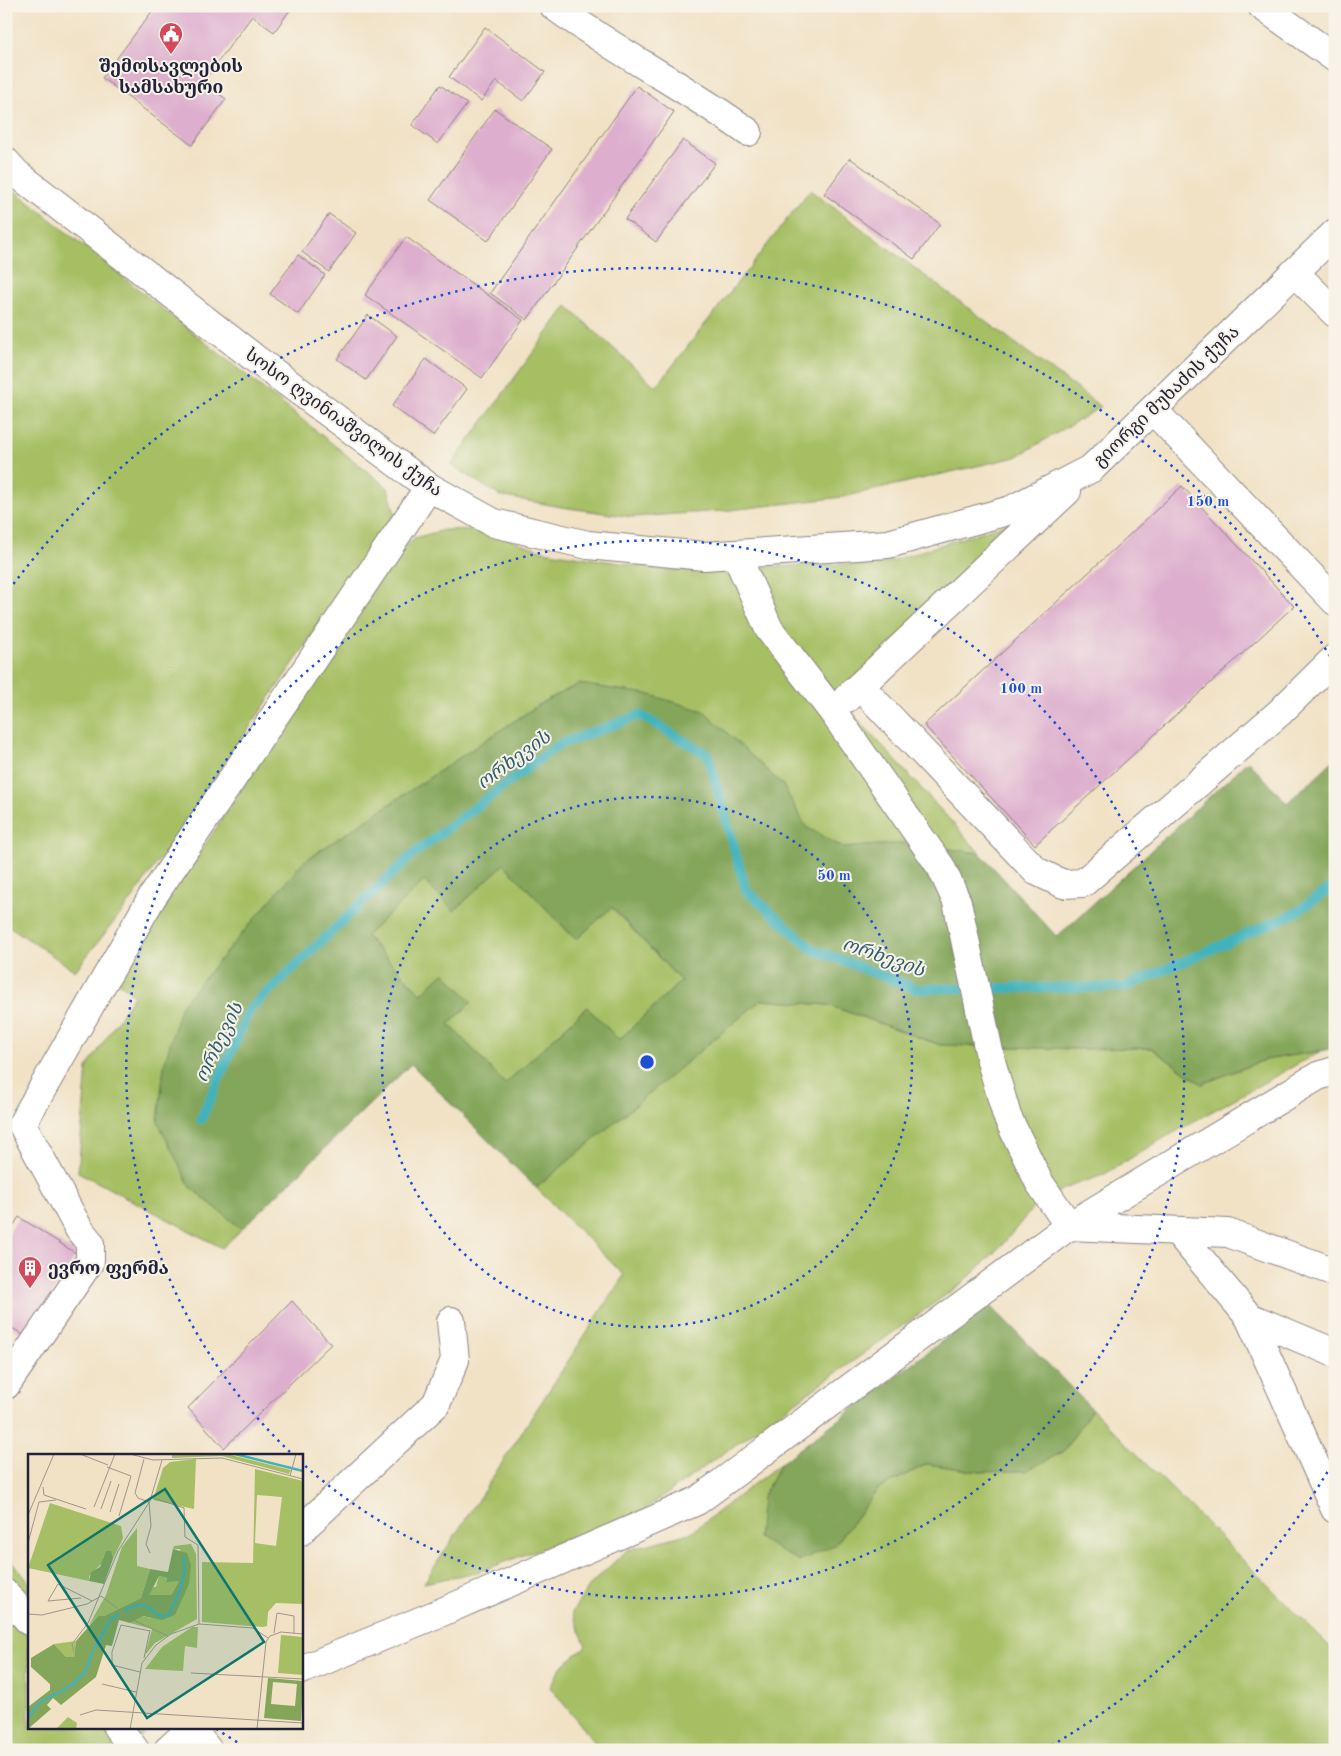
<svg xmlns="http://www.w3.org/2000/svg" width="1341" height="1756" font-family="'Old Standard TT','Noto Serif Georgian',serif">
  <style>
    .green { fill: #a6bf64; stroke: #647050 }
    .forest { fill: #84a65a; stroke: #53644a; fill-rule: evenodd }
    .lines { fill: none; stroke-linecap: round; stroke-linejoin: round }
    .stream { stroke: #42b2bb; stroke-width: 10 }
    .building { fill: #ddaece }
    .minor-casing { stroke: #8a8280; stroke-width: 30 }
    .minor { stroke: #fff; stroke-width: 28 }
    .ring { fill: none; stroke: #1d4ed8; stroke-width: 2.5; stroke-dasharray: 2.5 5 }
    .labels { text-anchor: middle; stroke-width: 4; stroke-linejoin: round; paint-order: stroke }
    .poi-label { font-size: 18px; font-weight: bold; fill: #22223b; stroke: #f7f3e8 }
    .street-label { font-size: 18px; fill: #22223b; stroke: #f7f3e8 }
    .water-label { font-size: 19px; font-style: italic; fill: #2f5c6e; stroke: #f7f3e8 }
    .inset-river { fill: none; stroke: #42b2bb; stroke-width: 2.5 }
    .inset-road { fill: none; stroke: #9e958e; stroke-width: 1 }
    .view { fill: #0f766e; fill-opacity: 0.15; stroke: #0f766e; stroke-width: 2.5 }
    .inset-edge { fill: none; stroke: #22223b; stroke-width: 2.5 }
    .centre { fill: #1d4ed8; stroke: #f7f3e8; stroke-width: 2.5 }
    .ring-label { font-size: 15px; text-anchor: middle; font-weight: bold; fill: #1d4ed8; stroke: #f7f3e8; stroke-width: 4; stroke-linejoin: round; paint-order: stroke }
  </style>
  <rect width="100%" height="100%" fill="#f7f3e8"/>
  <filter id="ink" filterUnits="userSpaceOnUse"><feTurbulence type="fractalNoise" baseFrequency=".02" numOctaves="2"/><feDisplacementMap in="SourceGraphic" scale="10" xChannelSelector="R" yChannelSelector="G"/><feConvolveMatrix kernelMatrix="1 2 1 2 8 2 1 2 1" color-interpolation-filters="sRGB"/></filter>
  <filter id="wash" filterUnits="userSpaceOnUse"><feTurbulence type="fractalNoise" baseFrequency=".0096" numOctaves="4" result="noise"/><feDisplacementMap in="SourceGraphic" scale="20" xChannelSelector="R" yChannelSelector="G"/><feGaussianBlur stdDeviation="1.12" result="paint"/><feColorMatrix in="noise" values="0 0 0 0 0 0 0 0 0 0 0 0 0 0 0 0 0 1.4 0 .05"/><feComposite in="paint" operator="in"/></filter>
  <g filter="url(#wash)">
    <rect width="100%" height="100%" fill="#f1e2c6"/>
    <g class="green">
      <path d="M 6,184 L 388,488 L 395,514 L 133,898 L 75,971 L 6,924 Z"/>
      <path d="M 810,190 L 1101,407 L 1016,457 L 843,497 L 721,511 L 633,517 L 561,507 L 500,496 L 451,465 L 567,306 L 656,387 Z"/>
      <path d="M 1030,516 L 836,695 L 980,853 L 903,843 L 843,848 L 806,827 L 783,785 L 579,684 L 543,702 L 303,862 L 190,1187 L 242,1229 L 222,1248 L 78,1172 L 87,1068 L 134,995 L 116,980 L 396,555 L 414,538 L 444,530 L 481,529 L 543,551 L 665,570 L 885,563 Z"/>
      <path d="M 504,864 L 576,940 L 611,907 L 681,981 L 619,1040 L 587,1007 L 505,1084 L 449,1024 L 472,1002 L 421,994 L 366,936 L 424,880 L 454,911 Z"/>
      <path d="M 760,1000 L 828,1005 L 940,1045 L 1077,1049 L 1151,1048 L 1202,1084 L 1264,1060 L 1321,1051 L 1164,1138 L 1103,1175 L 1063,1189 L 1033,1208 L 1002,1245 L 964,1282 L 644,1510 L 481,1571 L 424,1583 L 624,1275 L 536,1188 Z"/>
      <path d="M 1092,1409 L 1335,1652 L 1335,1750 L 601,1750 L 550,1687 L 561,1667 L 586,1646 L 572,1612 L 591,1584 L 627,1550 L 690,1533 L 781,1463 L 762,1498 L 835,1545 L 878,1489 L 927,1464 L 980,1472 L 1063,1452 Z"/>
      <path d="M 6,1555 L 29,1582 L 29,1727 L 148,1727 L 150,1729 L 126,1750 L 6,1750 Z"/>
    </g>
    <g class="forest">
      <path d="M 579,684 L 647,694 L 704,711 L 783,785 L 806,827 L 843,848 L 903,843 L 980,853 L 1057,937 L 1248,761 L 1287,803 L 1335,759 L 1335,1047 L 1321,1051 L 1264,1060 L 1202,1084 L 1151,1048 L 1077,1049 L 940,1045 L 828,1005 L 761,1000 L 536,1188 L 411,1064 L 242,1229 L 190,1187 L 158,1122 L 164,1065 L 181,1005 L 303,862 L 543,702 ZM 504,864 L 576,940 L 612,907 L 681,981 L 619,1040 L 587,1007 L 505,1084 L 449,1024 L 472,1002 L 444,972 L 421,994 L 366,936 L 424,881 L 454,911 Z"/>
      <path d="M 990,1305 L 1092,1409 L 1063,1452 L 1025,1471 L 980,1472 L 927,1464 L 878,1489 L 835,1545 L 798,1561 L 758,1538 L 762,1498 L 781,1463 Z"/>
    </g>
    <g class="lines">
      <g class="stream">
        <path d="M 985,988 L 1125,987 L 1295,913 L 1335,885"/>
        <path d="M 201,1119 L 250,1009 L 412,855 L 558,745 L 640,715 L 708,755 L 746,890 L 812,949 L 917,989 L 968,988"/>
      </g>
    </g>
    <g id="blocks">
      <g class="building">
        <path d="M 156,6 L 293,6 L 274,32 L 252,16 L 203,82 L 226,99 L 192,145 L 102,78 Z"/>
        <path d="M 485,27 L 545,72 L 523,101 L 496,81 L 481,101 L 449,77 Z"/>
        <path d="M 440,85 L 467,104 L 438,144 L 412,125 Z"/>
        <path d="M 637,86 L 674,112 L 527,320 L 490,293 Z"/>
        <path d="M 495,109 L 552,149 L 488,241 L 430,200 Z"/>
        <path d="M 683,140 L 715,163 L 656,242 L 625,219 Z"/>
        <path d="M 850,158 L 940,224 L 914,259 L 824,194 Z"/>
        <path d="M 329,214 L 356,233 L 329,272 L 302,252 Z"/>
        <path d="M 406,237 L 523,320 L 482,378 L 365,295 Z"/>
        <path d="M 298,255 L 325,275 L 298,314 L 270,294 Z"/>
        <path d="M 368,315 L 397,336 L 366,380 L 337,359 Z"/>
        <path d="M 426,359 L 467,389 L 433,436 L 392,406 Z"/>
        <path d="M 1182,486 L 1294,606 L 1035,845 L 924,725 Z"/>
        <path d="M 19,1217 L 77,1254 L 25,1336 L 6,1324 L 6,1237 Z"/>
        <path d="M 292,1301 L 331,1344 L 224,1448 L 188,1408 Z"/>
      </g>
    </g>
  </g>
  <g filter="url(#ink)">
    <use href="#blocks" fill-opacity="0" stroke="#8a8280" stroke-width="1"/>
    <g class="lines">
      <g class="minor-casing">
        <g id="minor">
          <path d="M 554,6 C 616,52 686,87 748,132"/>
          <path d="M 1262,6 L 1335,58"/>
          <path d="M 6,162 L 16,173 L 257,360 L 429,487 L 494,523 L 588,545 L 704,556 L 888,544 L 1011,510 L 1092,468 L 1335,233"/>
          <path d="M 1295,273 L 1335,313"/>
          <path d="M 1153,410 L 1335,601"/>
          <path d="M 736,554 L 769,629 L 833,712 L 941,867 L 957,902 L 991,1061 L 1007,1116 L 1039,1182 L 1069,1226"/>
          <path d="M 860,686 L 1036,871 L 1063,884 L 1083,883 L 1279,713 L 1335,658"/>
          <path d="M 847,698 L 1067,491"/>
          <path d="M 1069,1226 L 1228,1233 L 1335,1272"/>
          <path d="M 1177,1231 L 1249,1317 L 1335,1509"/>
          <path d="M 1249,1317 L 1335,1353"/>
          <path d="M 6,1385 L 90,1261 L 90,1243 L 79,1229 L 22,1124 L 151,899 L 429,487"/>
          <path d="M 301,1531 L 304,1527 L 436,1404 L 455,1360 L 451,1321"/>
          <path d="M 6,1594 L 29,1621"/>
          <path d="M 301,1670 L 442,1612 L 697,1501 L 1069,1226 L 1318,1076 L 1335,1071"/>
          <path d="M 117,1727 L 135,1750"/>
          <path d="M 195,1727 L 193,1731 L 208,1750"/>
          <path d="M 168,1750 L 181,1738 L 198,1727"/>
        </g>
      </g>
      <use href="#minor" class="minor"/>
    </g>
  </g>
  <g class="ring">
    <circle cx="647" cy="1062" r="265"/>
    <path d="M290 1452A529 529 0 1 1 303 1464"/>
    <path d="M1335 1459A794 794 0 0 1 1044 1750M250 1750A794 794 0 0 1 215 1728M9 590A794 794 0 0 1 1335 665"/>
  </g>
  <defs>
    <g id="civic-pin" transform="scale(1.25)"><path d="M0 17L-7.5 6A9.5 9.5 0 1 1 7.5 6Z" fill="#d1495b" stroke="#f7f3e8"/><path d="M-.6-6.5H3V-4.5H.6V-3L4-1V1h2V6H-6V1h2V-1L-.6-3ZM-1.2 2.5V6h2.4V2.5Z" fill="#fff"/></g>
    <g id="building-pin" transform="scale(1.25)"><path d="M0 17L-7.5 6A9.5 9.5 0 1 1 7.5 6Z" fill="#d1495b" stroke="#f7f3e8"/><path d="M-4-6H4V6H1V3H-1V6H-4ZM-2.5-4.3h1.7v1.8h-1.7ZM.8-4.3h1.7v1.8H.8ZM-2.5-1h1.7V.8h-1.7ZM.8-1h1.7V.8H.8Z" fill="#fff"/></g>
  </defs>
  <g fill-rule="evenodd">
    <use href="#civic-pin" x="171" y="34"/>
    <use href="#building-pin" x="30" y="1268"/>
  </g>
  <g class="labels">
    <g class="poi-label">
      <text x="171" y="72">შემოსავლების<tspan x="171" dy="21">სამსახური</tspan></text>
      <text x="48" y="1274" text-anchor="start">ევრო ფერმა</text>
    </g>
    <g class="street-label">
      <text transform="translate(1166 396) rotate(-44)" y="6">გიორგი მუხაძის ქუჩა</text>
      <text transform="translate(344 422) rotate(36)" y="6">სოსო ღვინიაშვილის ქუჩა</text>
    </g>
    <g class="water-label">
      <text transform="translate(513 759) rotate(-36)" y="7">ორხევის</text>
      <text transform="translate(884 956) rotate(19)" y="7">ორხევის</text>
      <text transform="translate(218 1042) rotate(-64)" y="7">ორხევის</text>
    </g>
  </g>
  <g transform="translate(28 1454)">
    <rect width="275" height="275" fill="#f1e2c6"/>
    <path d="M 144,0 L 199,0 L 263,16 L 261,20 L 194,2 L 144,4 ZM 168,5 L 166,55 L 125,46 L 135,14 L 142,8 ZM 227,15 L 275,27 L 275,150 L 248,149 L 240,158 L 239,172 L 235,173 L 174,168 L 174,108 L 225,109 ZM 229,41 L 254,43 L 248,92 L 227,89 ZM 22,49 L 93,72 L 95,84 L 85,105 L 76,101 L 75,108 L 61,122 L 61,127 L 0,114 ZM 109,74 L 109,112 L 122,115 L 113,144 L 76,162 L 70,162 L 61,171 L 78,141 L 94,93 ZM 163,90 L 168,100 L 169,165 L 127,189 L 117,201 L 124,175 L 102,169 L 114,162 L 123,164 L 161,130 L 152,95 L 145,95 L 146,92 ZM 131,122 L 139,124 L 138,127 L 151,127 L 143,141 L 121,141 L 123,133 L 128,133 ZM 164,173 L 170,173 L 169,194 L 157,192 L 155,217 L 117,215 L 134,193 ZM 253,181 L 275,183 L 275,221 L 250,219 ZM 48,187 L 46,203 L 38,203 L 26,190 ZM 40,263 L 49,269 L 48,275 L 28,275 Z" fill="#a6bf64" fill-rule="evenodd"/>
    <path d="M 145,95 L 159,99 L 163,111 L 161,130 L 147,161 L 134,166 L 115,162 L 102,169 L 91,166 L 84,192 L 78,191 L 68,223 L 33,251 L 25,244 L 19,251 L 23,255 L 0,275 L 0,253 L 22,236 L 22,230 L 3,213 L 3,204 L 26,190 L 38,203 L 46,203 L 48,187 L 70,162 L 76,162 L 113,144 L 122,115 L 140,118 ZM 131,122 L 139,124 L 138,128 L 151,127 L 143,141 L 121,141 ZM 78,97 L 83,97 L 85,105 L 76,130 L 61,127 L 63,118 L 72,113 ZM 240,224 L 275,227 L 273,267 L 236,264 ZM 245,228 L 269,230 L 267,252 L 243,250 Z" fill="#84a65a" fill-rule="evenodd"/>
    <path class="inset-river" d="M 207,0 L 275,17M 96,156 L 111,151 L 120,153 L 131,162 L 140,162 L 152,137 L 157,114 L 155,102M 66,196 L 82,166 L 91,160M 0,264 L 12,248 L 43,232 L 57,218 L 65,197"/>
    <path class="inset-road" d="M 52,0 L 80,11M 102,0 L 125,6 L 194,4 L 275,25M 116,5 L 107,39 L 110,44 L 121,48 L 123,72 L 118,90 L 122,99M 79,13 L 103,22 L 91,62M 262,22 L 268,0M 15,33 L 16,41 L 58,55M 123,43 L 156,54 L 157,83 L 170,91 L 171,170M 66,53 L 87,0M 73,55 L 83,27M 82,58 L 91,30M 0,61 L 26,0M 0,89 L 11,48 L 28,46M 73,142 L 105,166 L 140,182M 53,144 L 20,147 L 30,130 L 64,147M 0,160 L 14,161 L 59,150 L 73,142M 246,179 L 249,159 L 266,162 L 266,179M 46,199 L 44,190 L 60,169 L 90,97 L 122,47 L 134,6M 116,204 L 122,176M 112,218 L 84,211 L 84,198 L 93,171 L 122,177M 163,219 L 275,225M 74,230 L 108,238M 52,261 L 68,256 L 275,269M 102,275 L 114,209 L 128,191 L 143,180 L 171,170 L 225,174 L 240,184M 229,275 L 238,188 L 242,182 L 253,178 L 275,180"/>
    <path class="view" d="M 137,35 L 236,188 L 119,264 L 20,111 Z"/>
    <rect width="275" height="275" class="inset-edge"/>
  </g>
  <circle cx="647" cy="1062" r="8" class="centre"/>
  <g class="ring-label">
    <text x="1208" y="506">150 m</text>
    <text x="1021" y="693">100 m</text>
    <text x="834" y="880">50 m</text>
  </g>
  <rect width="1341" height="1756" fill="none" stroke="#f7f3e8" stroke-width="25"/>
</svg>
